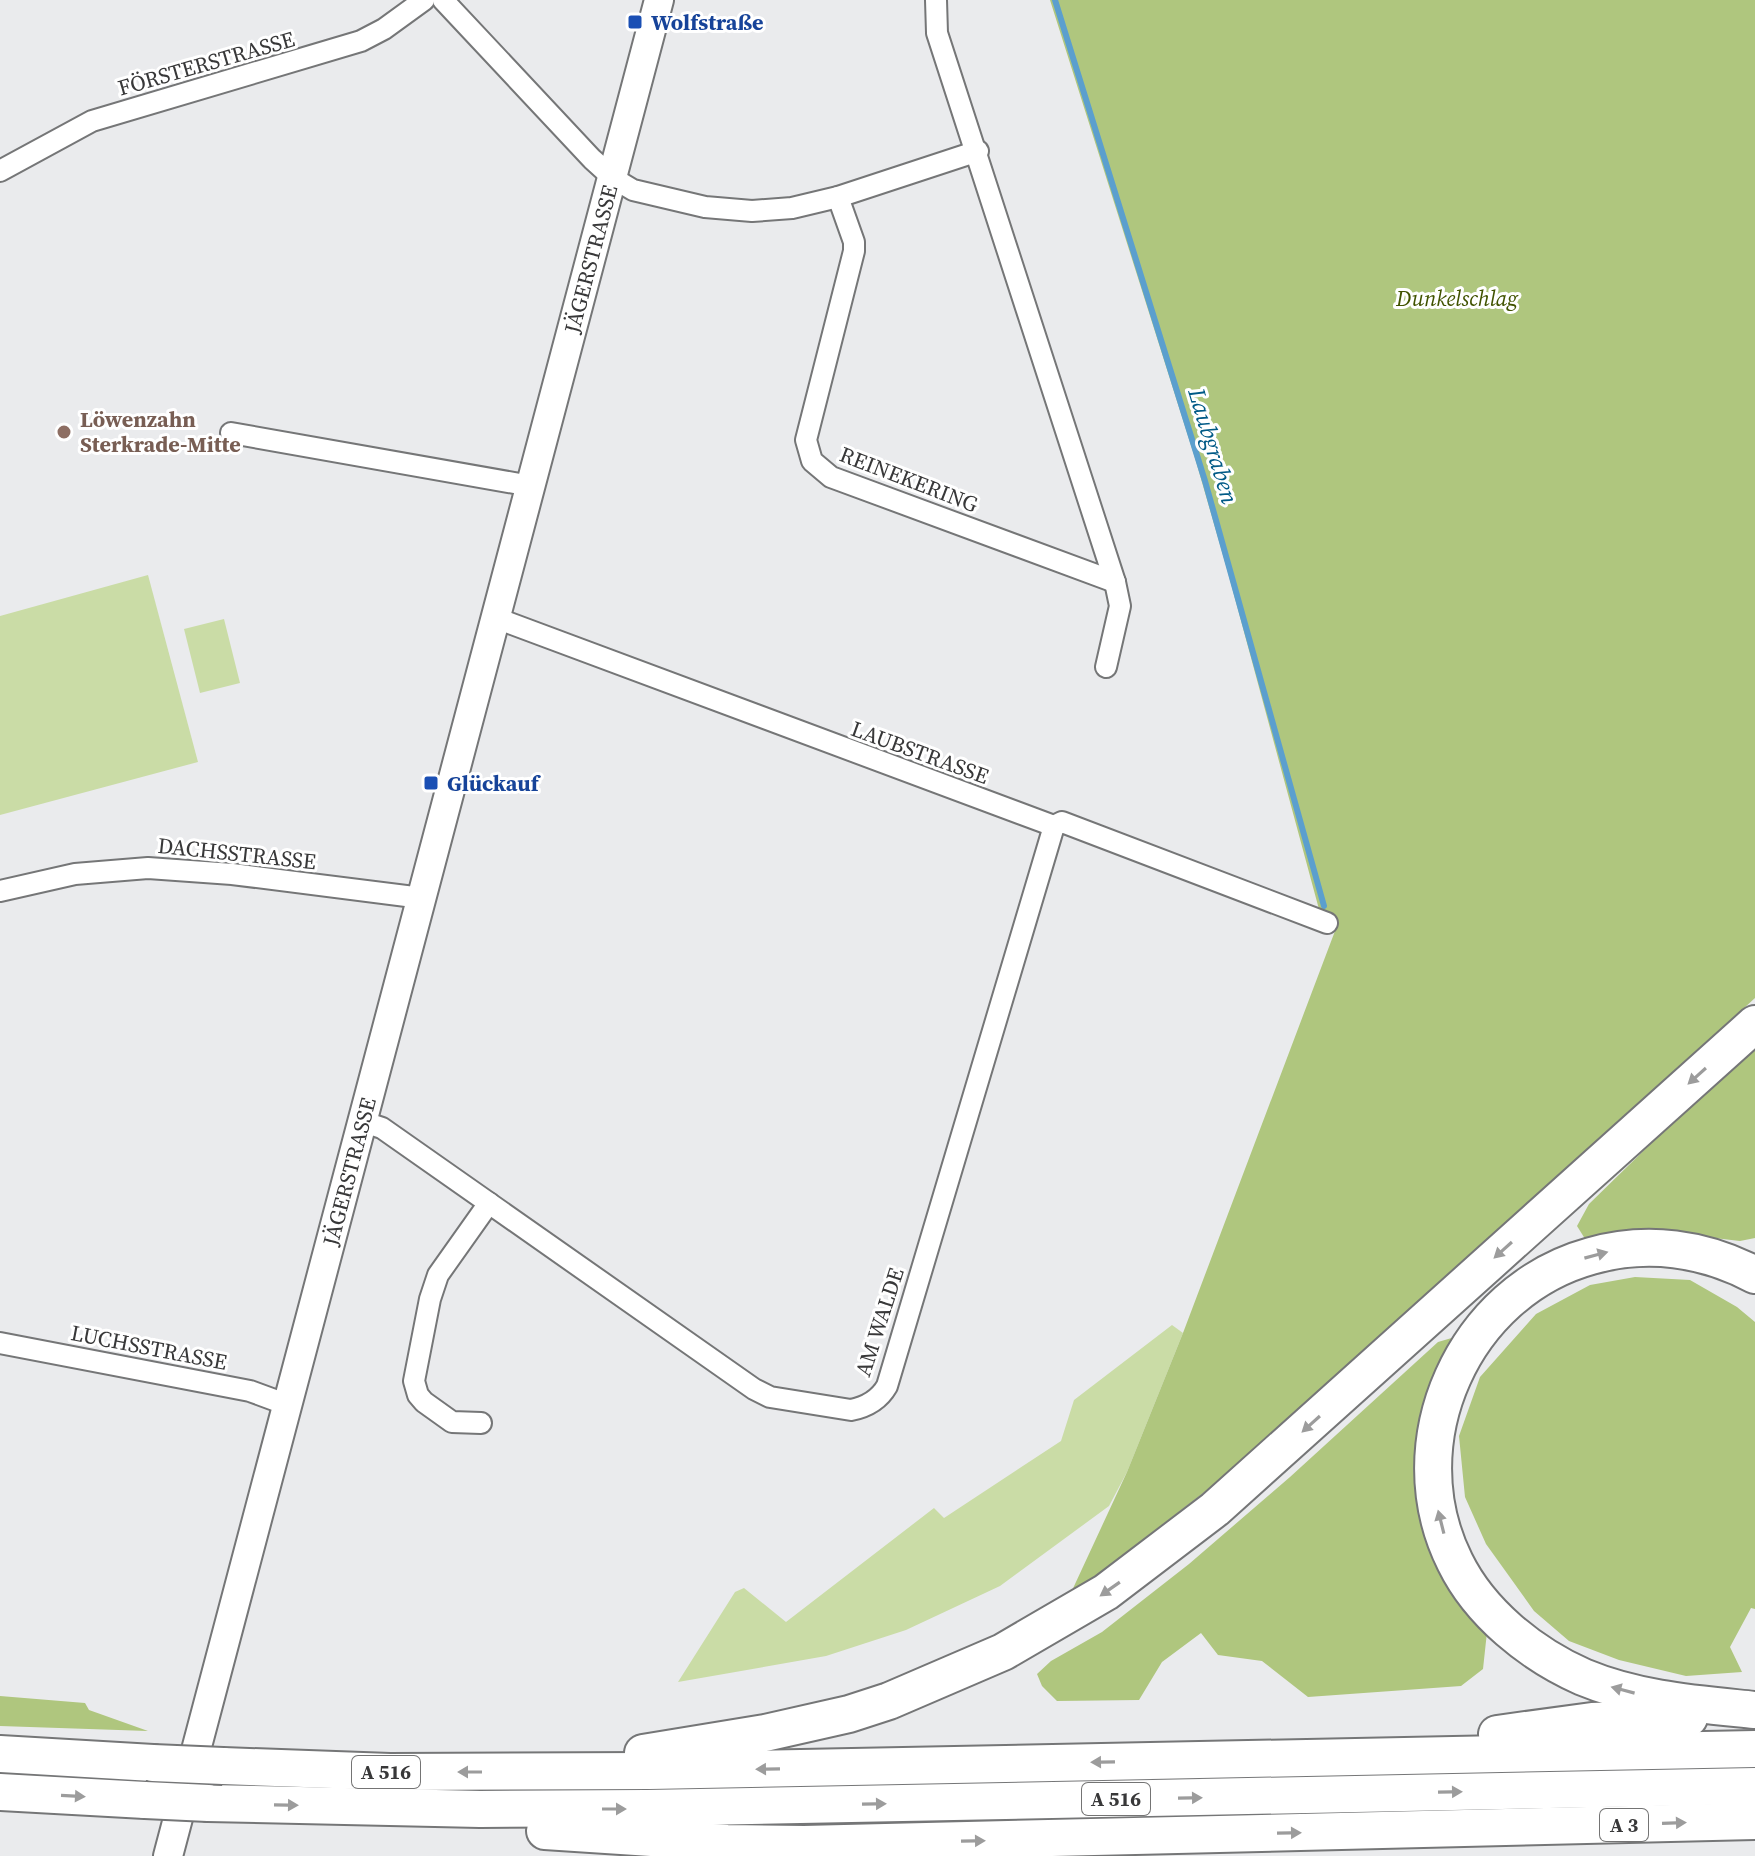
<svg xmlns="http://www.w3.org/2000/svg" width="1755" height="1856" font-family="'Source Serif 4',serif">
  <style>
    .green { fill: #cadca6 }
    .forest { fill: #afc67e }
    .lines { fill: none; stroke-linecap: round; stroke-linejoin: round }
    .stream { stroke: #5b9fce; stroke-width: 6 }
    .street-casing { stroke: #757677; stroke-width: 24 }
    .secondary-casing { stroke: #757677; stroke-width: 32 }
    .highway-casing { stroke: #757677; stroke-width: 40 }
    .street { stroke: #fff; stroke-width: 20 }
    .secondary { stroke: #fff; stroke-width: 28 }
    .highway { stroke: #fff; stroke-width: 36 }
    .highway-bridge-casing { stroke: #757677; stroke-width: 40; stroke-linecap: butt }
    .highway-bridge { stroke: #fff; stroke-width: 36 }
    .oneway { fill: #9c9c9c }
    .transit-dot { fill: #1a4fb4; stroke: #fff; stroke-width: 3 }
    .education-dot { fill: #8d6e63; stroke: #fff; stroke-width: 3 }
    .labels { text-anchor: middle; stroke-width: 6; stroke-linejoin: round; paint-order: stroke }
    .shield { fill: #fff; stroke: #747474; stroke-width: 2 }
    .shield-label { font-size: 20px; font-weight: bold; fill: #383839 }
    .transit-label { font-size: 22px; font-weight: bold; fill: #164399; stroke: #fff; text-anchor: start }
    .street-label { font-size: 22px; fill: #383839; stroke: #fff }
    .park-label { font-size: 22px; font-style: italic; fill: #415300; stroke: #fff }
    .education-label { font-size: 22px; font-weight: bold; fill: #785e54; stroke: #fff; text-anchor: start }
    .water-label { font-size: 24px; font-style: italic; fill: #005a86; stroke: #fff }
  </style>
  <rect width="100%" height="100%" fill="#eaebed"/>
  <g class="green">
    <path d="M 148,575 L 198,762 L 0,815 L 0,616 Z"/>
    <path d="M 224,619 L 240,683 L 200,693 L 184,629 Z"/>
    <path d="M 1172,1325 L 1183,1333 L 1127,1472 L 1109,1506 L 1000,1586 L 906,1630 L 826,1656 L 678,1682 L 735,1592 L 744,1588 L 786,1622 L 934,1508 L 944,1518 L 1061,1441 L 1074,1400 Z"/>
  </g>
  <g class="forest">
    <path d="M 1050,0 L 1755,0 L 1755,998 L 1515,1219 L 1256,1452 L 1069,1597 L 1127,1472 L 1183,1333 L 1335,931 L 1323,924 L 1227,569 L 1195,458 Z"/>
    <path d="M 1755,1042 L 1755,1238 L 1740,1241 L 1697,1236 L 1587,1242 L 1577,1226 L 1589,1204 Z"/>
    <path d="M 1635,1277 L 1690,1280 L 1737,1307 L 1755,1322 L 1755,1609 L 1751,1608 L 1730,1647 L 1742,1672 L 1686,1676 L 1619,1660 L 1569,1641 L 1534,1611 L 1509,1576 L 1486,1544 L 1465,1497 L 1459,1436 L 1480,1377 L 1536,1314 L 1590,1285 Z"/>
    <path d="M 1455,1337 L 1435,1372 L 1423,1415 L 1487,1632 L 1483,1669 L 1461,1686 L 1308,1697 L 1262,1661 L 1218,1655 L 1201,1633 L 1162,1662 L 1139,1700 L 1057,1701 L 1042,1686 L 1037,1674 L 1051,1661 L 1102,1632 L 1189,1564 L 1290,1477 L 1438,1342 Z"/>
    <path d="M 0,1696 L 85,1703 L 89,1710 L 148,1731 L 0,1726 Z"/>
  </g>
  <g class="lines">
    <path class="stream" d="M 1055,0 L 1205,481 L 1324,906"/>
    <g class="street-casing">
      <g id="street">
        <path d="M 443,0 L 592,159 L 613,178 L 633,190 L 705,207 L 752,211 L 792,208 L 838,197 L 978,151"/>
        <path d="M 936,0 L 937,33 L 1115,582 L 1120,606 L 1106,667"/>
        <path d="M 0,171 L 92,121 L 361,41 L 384,29 L 424,0"/>
        <path d="M 838,197 L 854,242 L 854,251 L 806,440 L 812,461 L 831,477 L 1115,582"/>
        <path d="M 231,433 L 531,486"/>
        <path d="M 496,618 L 1054,826 L 1062,822 L 1327,923"/>
        <path d="M 0,891 L 75,874 L 148,868 L 232,874 L 422,898"/>
        <path d="M 364,1122 L 382,1128 L 754,1389 L 770,1397 L 851,1410 C 866,1407 879,1400 887,1386 L 1054,826"/>
        <path d="M 0,1343 L 250,1391 L 288,1405"/>
        <path d="M 481,1423 L 452,1422 L 424,1402 L 418,1395 L 414,1381 L 430,1299 L 438,1275 L 489,1203"/>
      </g>
    </g>
    <g class="secondary-casing">
      <g id="secondary">
        <path id="s1" d="M 168,1856 L 659,0"/>
      </g>
    </g>
    <g class="highway-casing">
      <g id="highway">
        <path d="M 1755,1275 C 1704,1248 1647,1240 1591,1256 C 1464,1291 1395,1442 1455,1562 C 1480,1613 1531,1654 1583,1677 C 1638,1700 1697,1704 1755,1710"/>
        <path d="M 1497,1734 L 1592,1721 L 1689,1718"/>
        <path d="M 643,1753 L 765,1733 L 849,1714 L 889,1701 L 1003,1652 L 1106,1592 L 1215,1509 L 1755,1024"/>
        <path d="M 0,1754 L 153,1763"/>
        <path d="M 223,1766 L 390,1772 L 650,1771 L 1755,1749"/>
        <path d="M 0,1792 L 145,1800"/>
        <path d="M 208,1803 L 480,1809 L 647,1808 L 1755,1786"/>
        <path d="M 545,1831 L 727,1843 L 804,1844 L 1755,1821"/>
      </g>
    </g>
    <use href="#street" class="street"/>
    <use href="#secondary" class="secondary"/>
    <use href="#highway" class="highway"/>
    <g class="highway-bridge-casing">
      <g id="highway-bridge">
        <path d="M 153,1763 L 223,1766"/>
        <path d="M 145,1800 L 208,1803"/>
      </g>
    </g>
    <use href="#highway-bridge" class="highway-bridge"/>
  </g>
  <defs><path id="oneway-solid" d="M-6-.8H1V-3.2L6.5 0L1 3.2V.8H-6Z" transform="scale(2)"/></defs>
  <g class="oneway">
    <use href="#oneway-solid" transform="translate(1697 1076) rotate(138)"/>
    <use href="#oneway-solid" transform="translate(1503 1250) rotate(138)"/>
    <use href="#oneway-solid" transform="translate(1596 1255) rotate(-15)"/>
    <use href="#oneway-solid" transform="translate(1311 1424) rotate(138)"/>
    <use href="#oneway-solid" transform="translate(1441 1522) rotate(-104)"/>
    <use href="#oneway-solid" transform="translate(1110 1589) rotate(145)"/>
    <use href="#oneway-solid" transform="translate(1623 1690) rotate(-165)"/>
    <use href="#oneway-solid" transform="translate(1103 1762) rotate(179)"/>
    <use href="#oneway-solid" transform="translate(768 1769) rotate(179)"/>
    <use href="#oneway-solid" transform="translate(470 1772) rotate(180)"/>
    <use href="#oneway-solid" transform="translate(1450 1792) rotate(-1)"/>
    <use href="#oneway-solid" transform="translate(73 1796) rotate(3)"/>
    <use href="#oneway-solid" transform="translate(1190 1798) rotate(-1)"/>
    <use href="#oneway-solid" transform="translate(874 1804) rotate(-1)"/>
    <use href="#oneway-solid" transform="translate(286 1805) rotate(1)"/>
    <use href="#oneway-solid" transform="translate(614 1809)"/>
    <use href="#oneway-solid" transform="translate(1674 1823) rotate(-2)"/>
    <use href="#oneway-solid" transform="translate(1289 1833) rotate(-1)"/>
    <use href="#oneway-solid" transform="translate(973 1841) rotate(-1)"/>
  </g>
  <g class="transit-dot">
    <rect x="627" y="14" width="16" height="16" rx="4"/>
    <rect x="423" y="775" width="16" height="16" rx="4"/>
  </g>
  <circle class="education-dot" cx="64" cy="432" r="8"/>
  <g class="labels">
    <g class="shield">
      <rect x="352" y="1756" width="68" height="32" rx="6"/>
      <rect x="1082" y="1783" width="68" height="32" rx="6"/>
      <rect x="1600" y="1809" width="48" height="32" rx="6"/>
    </g>
    <g class="shield-label">
      <text x="386" y="1779">A 516</text>
      <text x="1116" y="1806">A 516</text>
      <text x="1624" y="1832">A 3</text>
    </g>
    <g class="transit-label">
      <text x="651" y="30">Wolfstraße</text>
      <text x="447" y="791">Glückauf</text>
    </g>
    <g class="street-label">
      <text transform="translate(206 63) rotate(-16)" y="8">FÖRSTERSTRASSE</text>
      <text dy="8" stroke="none"><textPath href="#s1" startOffset="1652">JÄGERSTRASSE</textPath></text>
      <text transform="translate(909 479) rotate(21)" y="8">REINEKERING</text>
      <text transform="translate(920 752) rotate(20)" y="8">LAUBSTRASSE</text>
      <text transform="translate(237 853) rotate(6)" y="8">DACHSSTRASSE</text>
      <text dy="8" stroke="none"><textPath href="#s1" startOffset="708">JÄGERSTRASSE</textPath></text>
      <text transform="translate(879 1322) rotate(-72)" y="8">AM WALDE</text>
      <text transform="translate(149 1347) rotate(11)" y="8">LUCHSSTRASSE</text>
    </g>
    <g class="park-label">
      <text x="1457" y="306">Dunkelschlag</text>
    </g>
    <g class="education-label">
      <text x="80" y="427">Löwenzahn<tspan x="80" dy="25">Sterkrade-Mitte</tspan></text>
    </g>
    <g class="water-label">
      <text transform="translate(1213 446) rotate(73)" y="8">Laubgraben</text>
    </g>
  </g>
</svg>
